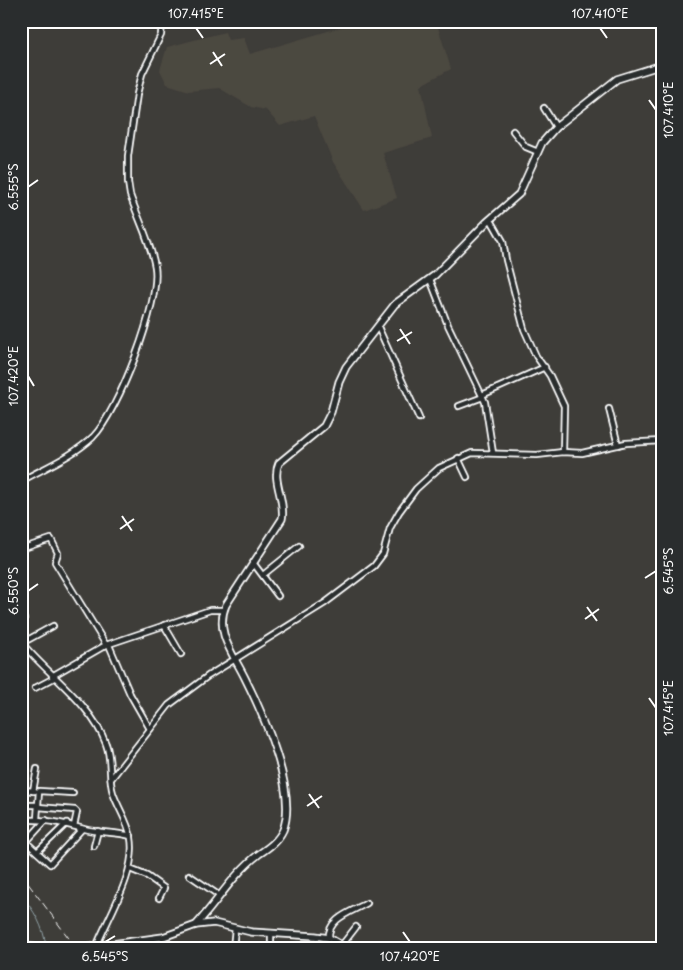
<svg xmlns="http://www.w3.org/2000/svg" width="683" height="970" font-family="'Playpen Sans',sans-serif">
  <style>
    .built { fill: #4c4840 }
    .lines { fill: none; stroke-linecap: round; stroke-linejoin: round }
    .stream { stroke: #90a1a6; stroke-width: 1 }
    .minor-casing { stroke: #fff; stroke-width: 8 }
    .tertiary-casing { stroke: #fff; stroke-width: 9 }
    .minor { stroke: #2a2d2e; stroke-width: 4.5 }
    .tertiary { stroke: #2a2d2e; stroke-width: 5.5 }
    .rail { stroke: #fff; stroke-width: 1; stroke-dasharray: 8 4; stroke-linecap: butt }
    .ticks { fill: none; stroke: #fff; stroke-width: 2 }
    .neatline { fill: none; stroke: #fff; stroke-width: 2 }
    .ticks-label { font-size: 12px; text-anchor: middle; fill: #fff }
  </style>
  <rect width="100%" height="100%" fill="#3e3d39"/>
  <filter id="ink" filterUnits="userSpaceOnUse"><feTurbulence type="fractalNoise" baseFrequency=".02" numOctaves="2"/><feDisplacementMap in="SourceGraphic" scale="10" xChannelSelector="R" yChannelSelector="G"/><feConvolveMatrix kernelMatrix="1 2 1 2 8 2 1 2 1" color-interpolation-filters="sRGB"/></filter>
  <g filter="url(#ink)">
    <path class="built" d="M 362,21 L 436,21 L 451,69 L 421,85 L 432,138 L 383,153 L 397,198 L 364,210 L 333,162 L 314,116 L 280,126 L 266,110 L 251,107 L 219,88 L 189,91 L 167,84 L 160,70 L 167,47 L 225,32 L 228,40 L 244,38 L 250,54 Z"/>
    <g class="lines">
      <path class="stream" d="M 21,895 C 34,910 44,927 46,947"/>
      <g class="minor-casing">
        <g id="minor">
          <path d="M 544,108 L 556,127"/>
          <path d="M 513,131 L 526,147 L 538,152"/>
          <path d="M 491,220 L 503,241 L 506,260 L 524,329 L 536,356 L 550,376 L 564,406 L 563,452"/>
          <path d="M 430,279 L 448,325 L 485,402 L 493,453"/>
          <path d="M 378,327 L 419,418"/>
          <path d="M 482,395 L 545,367"/>
          <path d="M 459,406 L 483,397"/>
          <path d="M 609,409 L 618,445"/>
          <path d="M 458,458 L 467,477"/>
          <path d="M 21,481 C 44,468 73,456 93,437 C 118,412 161,302 155,267 C 151,243 138,218 130,195 L 128,182 L 128,156 L 137,94 L 142,74 L 161,35 L 162,21"/>
          <path d="M 21,549 L 51,539 L 58,553 L 55,562 L 106,645 L 210,610 L 224,610"/>
          <path d="M 254,564 L 278,596"/>
          <path d="M 263,575 L 299,546"/>
          <path d="M 21,620 L 24,619"/>
          <path d="M 164,625 L 181,654"/>
          <path d="M 21,642 C 48,675 91,703 106,744 C 112,759 108,777 113,793 C 118,808 128,821 131,838 C 137,872 109,915 97,945"/>
          <path d="M 22,643 L 53,626"/>
          <path d="M 109,645 L 130,694 L 150,729"/>
          <path d="M 52,676 L 106,645"/>
          <path d="M 35,688 L 54,678"/>
          <path d="M 111,779 L 169,705 L 208,676 L 325,603 L 374,566 L 383,554 L 390,528 L 399,512 L 416,489 L 439,468 L 472,453 L 537,455 L 563,452 L 582,453 L 626,443 L 662,441"/>
          <path d="M 22,790 L 35,791"/>
          <path d="M 33,791 L 37,769"/>
          <path d="M 21,805 L 38,805"/>
          <path d="M 38,807 L 75,810 L 77,812 L 74,826"/>
          <path d="M 37,819 L 39,791 L 73,793"/>
          <path d="M 21,820 C 46,819 61,823 84,829 C 99,833 116,832 131,836"/>
          <path d="M 46,820 L 26,842 L 50,864 L 82,829"/>
          <path d="M 94,846 L 98,831"/>
          <path d="M 37,852 L 67,823"/>
          <path d="M 130,869 L 147,876 L 164,888 L 159,898"/>
          <path d="M 189,875 L 220,896"/>
          <path d="M 329,938 C 327,918 354,911 367,903"/>
          <path d="M 342,945 L 356,927"/>
          <path d="M 233,949 L 235,928"/>
          <path d="M 271,949 L 271,933"/>
        </g>
      </g>
      <g class="tertiary-casing">
        <g id="tertiary">
          <path d="M 196,925 C 218,901 233,874 259,854 C 268,848 278,841 283,830 C 298,792 263,714 245,678 C 234,655 214,632 226,605 L 282,519 C 286,501 271,480 279,463 L 324,426 L 331,412 L 339,382 L 346,367 L 395,304 L 435,275 L 487,222 L 519,194 L 542,143 L 556,127 L 617,79 L 662,65"/>
          <path d="M 21,946 L 50,949"/>
          <path d="M 76,949 L 163,937 L 196,925 L 214,923 L 251,932 L 315,936 L 329,938 L 348,949"/>
        </g>
      </g>
      <use href="#minor" class="minor"/>
      <use href="#tertiary" class="tertiary"/>
      <path class="rail" d="M 21,874 L 77,949"/>
    </g>
  </g>
  <path class="ticks" d="M 196,28 L 203,38M 600,28 L 607,38M 213,52 L 222,66M 210,64 L 225,54M 649,100 L 656,110M 28,187 L 38,180M 400,329 L 410,344M 397,341 L 412,332M 28,376 L 34,386M 122,516 L 132,531M 120,529 L 134,519M 645,578 L 656,571M 28,591 L 38,584M 587,607 L 597,621M 585,619 L 599,609M 649,698 L 656,708M 309,794 L 319,808M 307,806 L 322,796M 403,932 L 410,942M 105,942 L 115,936"/>
  <rect width="683" height="970" fill="none" stroke="#2a2d2e" stroke-width="55"/>
  <rect x="28" y="28" width="628" height="914" class="neatline"/>
  <g class="ticks-label">
    <text x="196" y="18">107.415°E</text>
    <text x="600" y="18">107.410°E</text>
    <text transform="translate(669 110) rotate(-90)" y="4">107.410°E</text>
    <text transform="translate(14 187) rotate(-90)" y="4">6.555°S</text>
    <text transform="translate(14 376) rotate(-90)" y="4">107.420°E</text>
    <text transform="translate(669 571) rotate(-90)" y="4">6.545°S</text>
    <text transform="translate(14 591) rotate(-90)" y="4">6.550°S</text>
    <text transform="translate(669 708) rotate(-90)" y="4">107.415°E</text>
    <text x="105" y="961">6.545°S</text>
    <text x="410" y="961">107.420°E</text>
  </g>
</svg>
